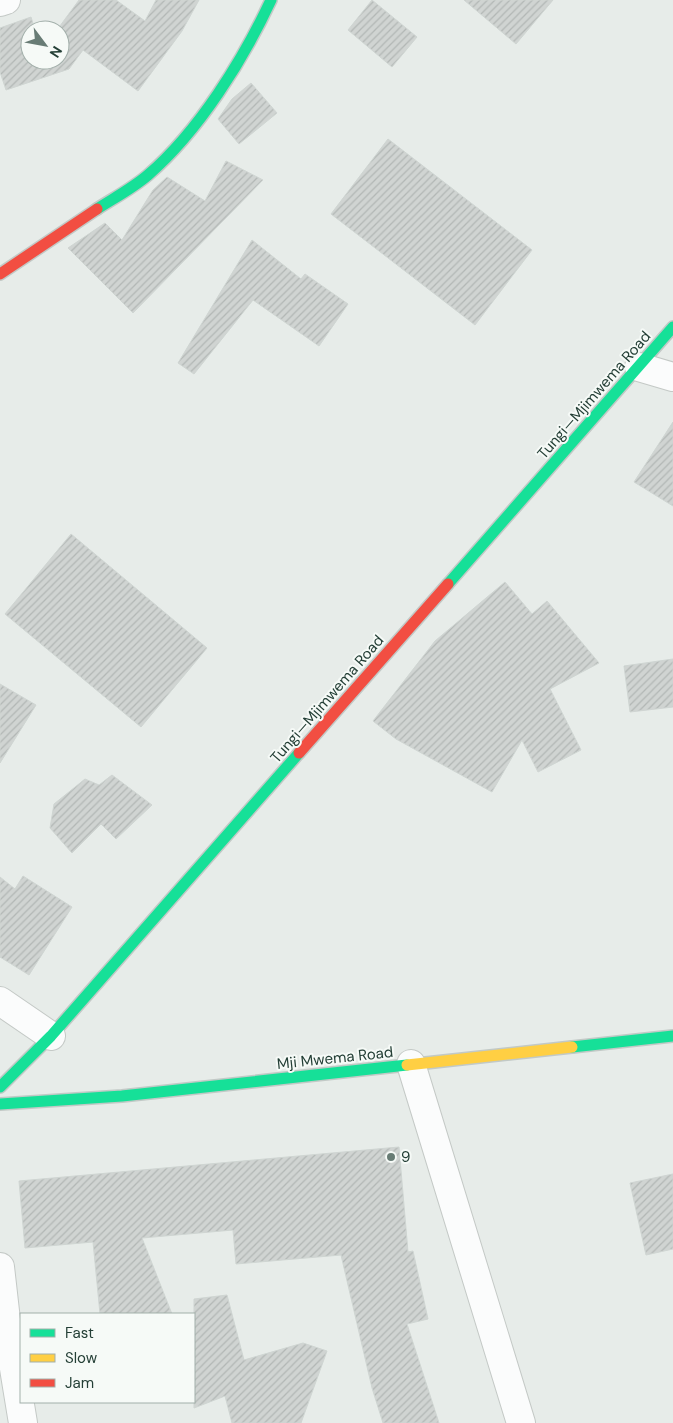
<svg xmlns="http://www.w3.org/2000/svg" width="673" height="1423" font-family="'DM Sans',sans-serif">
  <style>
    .building { fill: url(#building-hatch); stroke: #cfd5d2 }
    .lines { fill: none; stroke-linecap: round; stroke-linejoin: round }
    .street-casing { stroke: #c4c9c6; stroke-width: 30 }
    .fast-casing { stroke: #c2c9c6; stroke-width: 14 }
    .slow-casing { stroke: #c2c9c6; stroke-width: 14 }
    .jam-casing { stroke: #c2c9c6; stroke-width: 14 }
    .street { stroke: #fbfcfc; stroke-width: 28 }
    .fast { stroke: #16e098; stroke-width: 11 }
    .slow { stroke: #ffcf43; stroke-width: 11 }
    .jam { stroke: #f24e42; stroke-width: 11 }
    .poi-dot { fill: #687c75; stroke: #f6faf7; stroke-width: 2 }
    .labels { text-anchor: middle; stroke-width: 4; stroke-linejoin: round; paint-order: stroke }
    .street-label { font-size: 15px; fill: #243f36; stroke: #f6faf7 }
    .poi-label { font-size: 15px; fill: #243f36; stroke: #f6faf7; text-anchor: start }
  </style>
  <defs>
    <pattern id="building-hatch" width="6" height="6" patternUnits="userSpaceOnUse" patternTransform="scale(1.25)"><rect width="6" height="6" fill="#d0d4d2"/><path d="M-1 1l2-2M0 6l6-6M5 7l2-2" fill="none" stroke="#b2b7b5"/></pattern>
  </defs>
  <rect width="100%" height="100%" fill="#e7ece9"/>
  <g class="building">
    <path d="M 79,0 L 116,0 L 145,21 L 156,0 L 199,0 L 182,31 L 138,91 L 83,50 L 69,69 L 6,90 L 0,72 L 0,28 L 31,17 L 35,30 L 30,30 L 30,60 L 60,60 L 60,30 L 57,30 Z"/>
    <path d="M 372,0 L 417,37 L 392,67 L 348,30 Z"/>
    <path d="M 464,0 L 553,0 L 516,44 Z"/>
    <path d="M 251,83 L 277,113 L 239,144 L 218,119 L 232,99 Z"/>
    <path d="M 388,139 L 532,250 L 475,325 L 331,214 Z"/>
    <path d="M 226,161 L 263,180 L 133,313 L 68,248 L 105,223 L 122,240 L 153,190 L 167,177 L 205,201 Z"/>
    <path d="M 252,240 L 301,279 L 305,274 L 348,304 L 319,346 L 253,300 L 194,374 L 178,363 Z"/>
    <path d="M 673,422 L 673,506 L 634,482 Z"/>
    <path d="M 71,534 L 207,648 L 141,727 L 5,614 Z"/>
    <path d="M 505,582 L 532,614 L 547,601 L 599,663 L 550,689 L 581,750 L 538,772 L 522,740 L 492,792 L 396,739 L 373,721 L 435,641 Z"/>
    <path d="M 673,659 L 673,707 L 630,712 L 624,666 Z"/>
    <path d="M 0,684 L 36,705 L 0,763 Z"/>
    <path d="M 112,775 L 152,805 L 116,839 L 101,824 L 72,853 L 50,828 L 54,804 L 85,779 L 99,785 Z"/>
    <path d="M 23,876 L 72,907 L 29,975 L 0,957 L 0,877 L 15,889 Z"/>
    <path d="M 399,1147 L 408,1252 L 413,1251 L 428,1319 L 407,1324 L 439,1423 L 383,1423 L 372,1388 L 341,1255 L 236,1264 L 233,1230 L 142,1238 L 172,1314 L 100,1314 L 93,1242 L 25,1248 L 19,1181 Z"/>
    <path d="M 673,1174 L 673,1249 L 646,1255 L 630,1183 Z"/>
    <path d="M 227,1295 L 244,1360 L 303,1343 L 327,1351 L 301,1423 L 232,1423 L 225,1396 L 194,1408 L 194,1299 Z"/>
  </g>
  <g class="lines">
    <g class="street-casing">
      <g id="street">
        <path d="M 0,2 L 6,0"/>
        <path d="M 639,367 L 673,377"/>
        <path d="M 0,1001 L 51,1036"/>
        <path d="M 411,1064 L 521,1423"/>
        <path d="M 0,1267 L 6,1320 L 23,1423"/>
      </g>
    </g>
    <g class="fast-casing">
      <g id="fast">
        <path d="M 97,209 C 114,198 133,188 148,175 C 199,131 243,60 271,0"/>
        <path d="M 448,584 L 673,327"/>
        <path d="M 572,1047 L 673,1036"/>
        <path d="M 0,1087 L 51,1036 L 299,753"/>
        <path d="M 0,1104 L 122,1096 L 407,1065"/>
      </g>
    </g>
    <g class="slow-casing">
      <path id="slow" d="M 407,1065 L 572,1047"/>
    </g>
    <g class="jam-casing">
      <g id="jam">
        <path d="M 0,274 L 97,209"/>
        <path d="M 299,753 L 448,584"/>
      </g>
    </g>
    <use href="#street" class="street"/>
    <use href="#fast" class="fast"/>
    <use href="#slow" class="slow"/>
    <use href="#jam" class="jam"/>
  </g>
  <circle class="poi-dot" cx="391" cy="1157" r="5"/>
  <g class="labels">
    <g class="street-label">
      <text transform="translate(594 395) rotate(-49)" y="5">Tungi—Mjimwema Road</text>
      <text transform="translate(327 699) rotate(-49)" y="5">Tungi—Mjimwema Road</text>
      <text transform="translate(335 1058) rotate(-6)" y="5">Mji Mwema Road</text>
    </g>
    <g class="poi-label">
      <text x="401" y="1162">9</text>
    </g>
  </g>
  <rect x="20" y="1313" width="175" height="90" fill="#f6faf7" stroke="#a2afaa"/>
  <rect x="30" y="1329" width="25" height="8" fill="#16e098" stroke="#a2afaa"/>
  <text x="65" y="1338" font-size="15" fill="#243f36">Fast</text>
  <rect x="30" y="1354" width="25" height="8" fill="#ffcf43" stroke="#a2afaa"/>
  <text x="65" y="1363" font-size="15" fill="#243f36">Slow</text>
  <rect x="30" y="1379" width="25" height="8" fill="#f24e42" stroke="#a2afaa"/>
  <text x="65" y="1388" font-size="15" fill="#243f36">Jam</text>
  <g transform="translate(45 45) rotate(122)"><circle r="24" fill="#f6faf7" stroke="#a2afaa"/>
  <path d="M0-4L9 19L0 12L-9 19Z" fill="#687c75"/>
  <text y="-8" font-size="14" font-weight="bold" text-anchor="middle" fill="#243f36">N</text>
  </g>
</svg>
